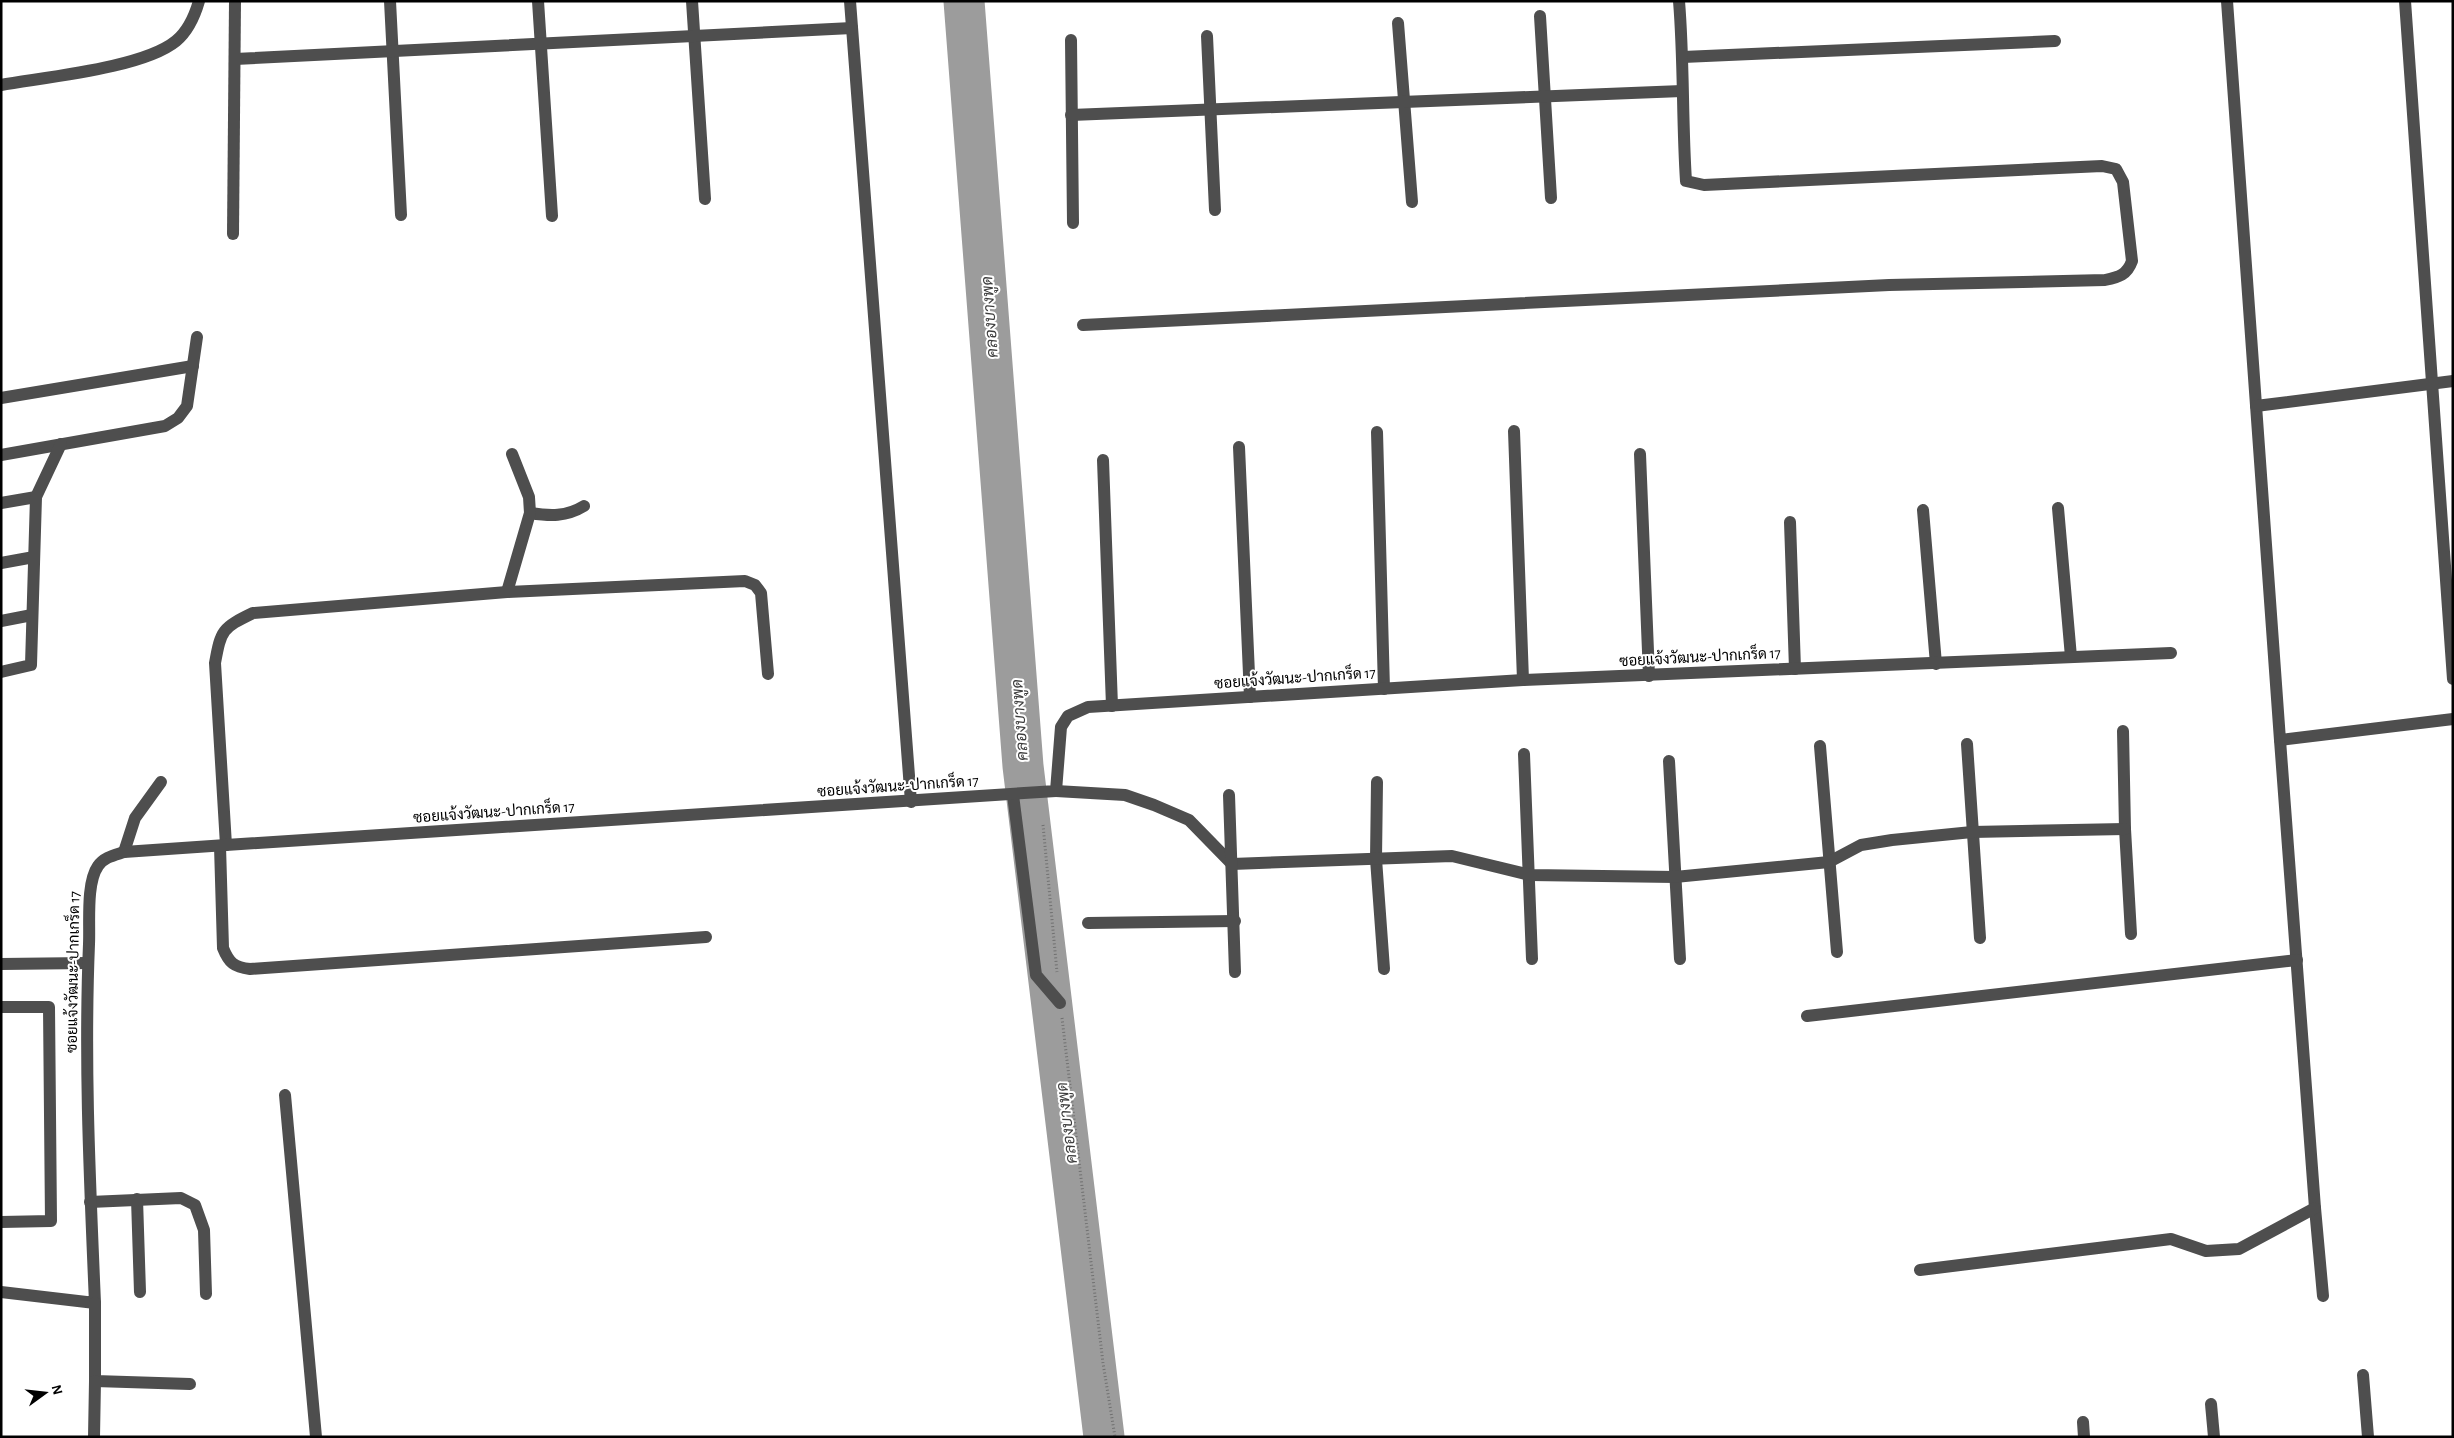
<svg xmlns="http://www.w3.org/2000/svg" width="2454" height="1438" font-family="'Alegreya Sans',Sarabun,sans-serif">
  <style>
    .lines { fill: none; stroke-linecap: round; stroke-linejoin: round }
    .river { stroke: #9c9c9c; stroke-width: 41 }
    .path { stroke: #707070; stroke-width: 3; stroke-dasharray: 1 2.5; stroke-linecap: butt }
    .minor { stroke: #4e4e4e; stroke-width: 12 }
    .labels { text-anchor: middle; stroke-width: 4; stroke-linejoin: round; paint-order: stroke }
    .street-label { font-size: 15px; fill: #000; stroke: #fff }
    .water-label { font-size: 16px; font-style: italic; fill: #3d3d3d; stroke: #fff }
  </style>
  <rect width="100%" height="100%" fill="#fff"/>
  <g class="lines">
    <path class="river" d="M 964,1 L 1023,766 L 1104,1437"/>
    <g class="path">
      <path d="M 1043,825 L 1057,972"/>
      <path d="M 1062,1018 L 1103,1363 L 1115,1437"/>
    </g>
    <g class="minor">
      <path d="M 390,1 L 401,215"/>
      <path d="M 538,1 L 552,216"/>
      <path d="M 692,1 L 705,199"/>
      <path d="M 850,1 L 911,802"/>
      <path d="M 2227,1 L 2280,740 L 2315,1208 L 2323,1296"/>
      <path d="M 2405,1 L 2453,679"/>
      <path d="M 1540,16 L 1551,198"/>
      <path d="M 1398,23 L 1412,202"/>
      <path d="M 1207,36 L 1215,210"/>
      <path d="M 1071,40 L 1073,223"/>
      <path d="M 1683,57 L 2055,41"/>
      <path d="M 235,59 L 852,28"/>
      <path d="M 1,85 C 46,77 143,68 176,41 C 188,31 195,15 199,1"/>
      <path d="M 1071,115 L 1682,91"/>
      <path d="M 233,234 L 235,1"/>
      <path d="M 1083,325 L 1889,285 L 2105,280 C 2119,277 2127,275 2132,261 L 2123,182 L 2116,169 L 2102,166 L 1704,185 L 1686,181 C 1682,121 1684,61 1679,1"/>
      <path d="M 1,398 L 193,366"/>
      <path d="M 2256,406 L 2453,381"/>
      <path d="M 1514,431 L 1523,680"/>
      <path d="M 1377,432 L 1384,689"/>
      <path d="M 1239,447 L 1250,697"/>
      <path d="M 1640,454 L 1649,676"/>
      <path d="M 1,455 L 165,426 L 178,418 L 187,406 L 197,337"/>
      <path d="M 1103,460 L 1112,706"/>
      <path d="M 1,503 L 36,497"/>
      <path d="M 2058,508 L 2071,657"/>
      <path d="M 1923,510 L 1936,664"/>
      <path d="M 530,513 C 550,516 566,517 584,506"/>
      <path d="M 1790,522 L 1795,669"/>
      <path d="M 1,563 L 34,557"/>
      <path d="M 507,592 L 530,513 L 529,497 L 512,454"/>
      <path d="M 1,621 L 32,615"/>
      <path d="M 1,672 L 31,665 L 36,497 L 61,444"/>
      <path d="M 2123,731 L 2125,829 L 2131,934"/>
      <path d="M 2280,740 L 2453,719"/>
      <path d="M 1967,744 L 1980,938"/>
      <path d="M 1820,746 L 1837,952"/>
      <path d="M 1524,754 L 1532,959"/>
      <path d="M 1669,761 L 1680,959"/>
      <path d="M 1377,782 L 1376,859 L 1384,969"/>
      <path d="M 1056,791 L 1125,795 L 1154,805 L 1189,820 L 1232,864 L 1452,856 L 1530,875 L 1675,877 L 1829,862 L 1861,845 L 1892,840 L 1972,832 L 2125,829"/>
      <path d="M 1013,795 L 1036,975 L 1060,1003"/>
      <path d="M 1229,795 L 1235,972"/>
      <path d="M 226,845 L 215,663 C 221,630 222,628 253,613 L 507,592 L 745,581 L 755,585 L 761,593 L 768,674"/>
      <path d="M 220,846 L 223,948 C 229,963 234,967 250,969 L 706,937"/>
      <path d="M 124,852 L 135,818 L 161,782"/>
      <path d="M 1088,923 L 1235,921"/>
      <path d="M 1,964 L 88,963"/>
      <path d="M 1,1007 L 49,1007 L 51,1221 L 1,1222"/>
      <path d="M 1807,1016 L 2297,960"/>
      <path d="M 285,1095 L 316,1437"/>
      <path d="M 137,1199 L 140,1292"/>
      <path d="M 90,1202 L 181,1198 L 195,1205 L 204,1230 L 206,1294"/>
      <path d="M 1920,1270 L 2171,1239 L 2206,1251 L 2239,1249 L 2315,1208"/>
      <path d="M 1,1292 L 95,1303 C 90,1184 84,1064 89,944 C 90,923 86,883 98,866 C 104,857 115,855 124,852 L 226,845 L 1056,791 L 1061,727 L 1068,716 L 1088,707 L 1523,680 L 2171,653"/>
      <path d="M 95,1303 L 95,1381 L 190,1384"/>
      <path d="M 2363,1375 L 2368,1437"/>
      <path d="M 2211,1404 L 2214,1437"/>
      <path d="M 2083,1422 L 2084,1437"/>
      <path d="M 94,1437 L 95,1381"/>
    </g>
  </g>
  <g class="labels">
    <g class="street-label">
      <text transform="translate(1700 657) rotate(-3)" y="5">ซอยแจ้งวัฒนะ-ปากเกร็ด 17</text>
      <text transform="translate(1295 678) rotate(-4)" y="5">ซอยแจ้งวัฒนะ-ปากเกร็ด 17</text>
      <text transform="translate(898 786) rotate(-4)" y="5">ซอยแจ้งวัฒนะ-ปากเกร็ด 17</text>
      <text transform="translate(494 812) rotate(-4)" y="5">ซอยแจ้งวัฒนะ-ปากเกร็ด 17</text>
      <text transform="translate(73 972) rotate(-89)" y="5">ซอยแจ้งวัฒนะ-ปากเกร็ด 17</text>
    </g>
    <g class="water-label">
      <text transform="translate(989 317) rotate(-94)" y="6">คลองบางพูด</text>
      <text transform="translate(1019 720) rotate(-94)" y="6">คลองบางพูด</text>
      <text transform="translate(1066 1123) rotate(-97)" y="6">คลองบางพูด</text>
    </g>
  </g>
  <rect width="2454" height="1438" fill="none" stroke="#000000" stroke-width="5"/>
  <g transform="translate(45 1393) rotate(75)" stroke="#ffffff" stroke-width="4" paint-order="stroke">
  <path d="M0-4L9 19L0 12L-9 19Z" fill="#000000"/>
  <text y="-8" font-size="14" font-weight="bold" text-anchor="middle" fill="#000000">N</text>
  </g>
</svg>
